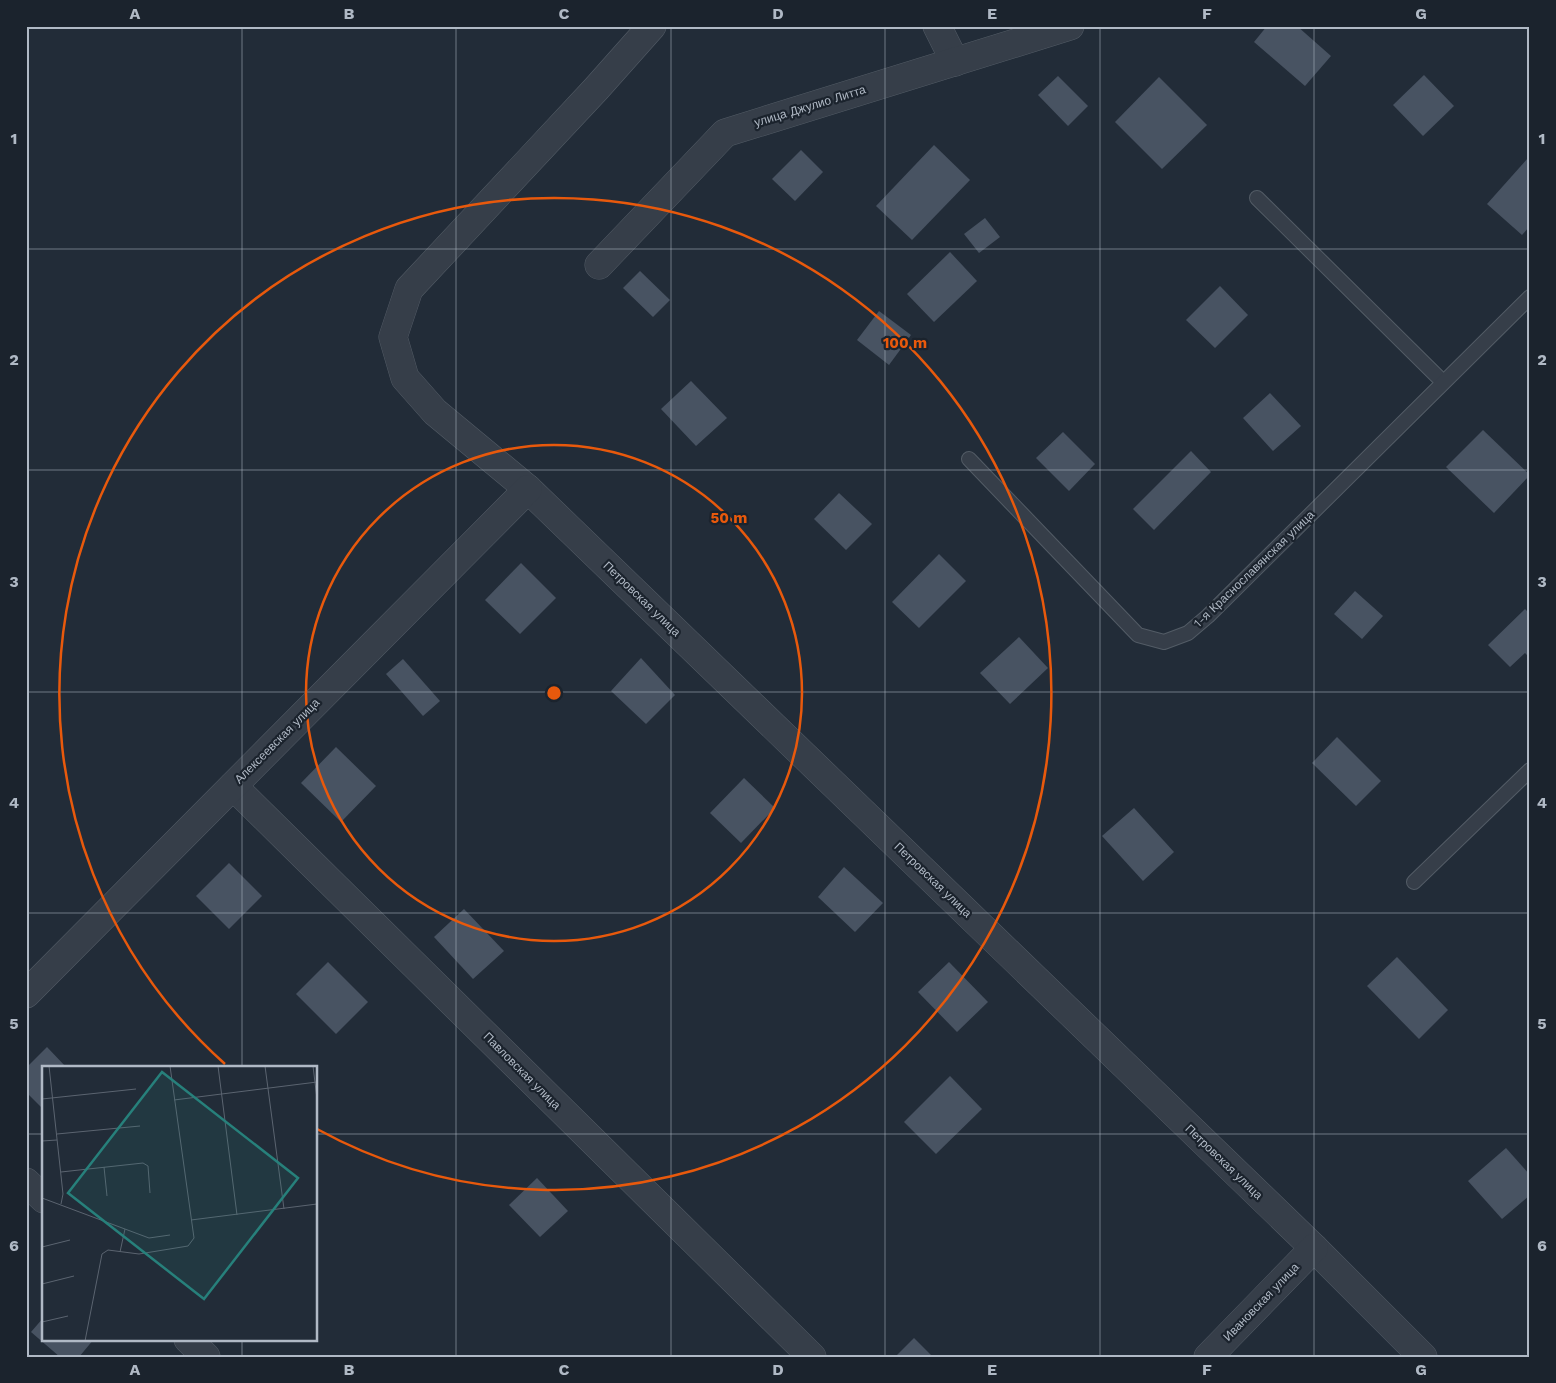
<svg xmlns="http://www.w3.org/2000/svg" width="1556" height="1383" font-family="'Work Sans',sans-serif">
  <style>
    .building { fill: #485362 }
    .lines { fill: none; stroke-linecap: round; stroke-linejoin: round }
    .service-casing { stroke: #535c66; stroke-width: 16 }
    .minor-casing { stroke: #535c66; stroke-width: 29 }
    .service { stroke: #363e49; stroke-width: 14 }
    .minor { stroke: #363e49; stroke-width: 28 }
    .grid { fill: none; stroke: #b0b9c5; stroke-width: 1; stroke-opacity: 0.55 }
    .ring { fill: none; stroke: #e8590c; stroke-width: 2.5 }
    .labels { text-anchor: middle; stroke-width: 4.5; stroke-linejoin: round; paint-order: stroke }
    .street-label { font-size: 12px; fill: #b0b9c5; stroke: #1b232d }
    .inset-road { fill: none; stroke: #5b6470; stroke-width: 1 }
    .view { fill: #27807b; fill-opacity: 0.15; stroke: #27807b; stroke-width: 2.5 }
    .inset-edge { fill: none; stroke: #b0b9c5; stroke-width: 2.5 }
    .centre { fill: #e8590c; stroke: #1b232d; stroke-width: 2.5 }
    .ring-label { font-size: 15px; text-anchor: middle; font-weight: bold; fill: #e8590c; stroke: #1b232d; stroke-width: 4.5; stroke-linejoin: round; paint-order: stroke }
    .neatline { fill: none; stroke: #b0b9c5; stroke-width: 2 }
    .grid-label { font-size: 16px; text-anchor: middle; font-weight: bold; fill: #b0b9c5 }
  </style>
  <rect width="100%" height="100%" fill="#222c38"/>
  <g class="building">
    <path d="M 1267,26 L 1297,26 L 1331,56 L 1305,86 L 1254,42 Z"/>
    <path d="M 1424,75 L 1454,106 L 1423,136 L 1393,105 Z"/>
    <path d="M 1058,76 L 1088,106 L 1068,126 L 1038,95 Z"/>
    <path d="M 1159,77 L 1207,125 L 1162,169 L 1115,122 Z"/>
    <path d="M 934,145 L 970,180 L 912,240 L 876,206 Z"/>
    <path d="M 801,150 L 823,172 L 795,201 L 772,179 Z"/>
    <path d="M 1528,158 L 1530,160 L 1530,226 L 1522,235 L 1487,204 Z"/>
    <path d="M 985,218 L 1000,237 L 979,253 L 964,234 Z"/>
    <path d="M 950,252 L 977,281 L 934,322 L 907,294 Z"/>
    <path d="M 640,271 L 670,300 L 653,317 L 623,288 Z"/>
    <path d="M 1220,286 L 1248,315 L 1215,348 L 1186,320 Z"/>
    <path d="M 879,311 L 911,335 L 889,365 L 857,340 Z"/>
    <path d="M 691,381 L 727,418 L 696,446 L 661,409 Z"/>
    <path d="M 1270,393 L 1301,426 L 1273,451 L 1243,418 Z"/>
    <path d="M 1483,430 L 1530,475 L 1494,513 L 1446,467 Z"/>
    <path d="M 1063,432 L 1095,464 L 1069,491 L 1036,458 Z"/>
    <path d="M 1191,451 L 1211,472 L 1154,530 L 1133,509 Z"/>
    <path d="M 839,493 L 872,524 L 846,550 L 814,519 Z"/>
    <path d="M 939,554 L 966,581 L 919,628 L 892,602 Z"/>
    <path d="M 521,563 L 556,598 L 520,634 L 485,600 Z"/>
    <path d="M 1355,591 L 1383,616 L 1362,639 L 1334,614 Z"/>
    <path d="M 1525,609 L 1530,614 L 1530,658 L 1525,653 L 1510,667 L 1488,645 Z"/>
    <path d="M 1019,637 L 1048,668 L 1010,704 L 980,673 Z"/>
    <path d="M 641,658 L 675,695 L 646,724 L 611,691 Z"/>
    <path d="M 403,659 L 440,701 L 423,716 L 386,674 Z"/>
    <path d="M 1337,737 L 1381,781 L 1356,806 L 1312,763 Z"/>
    <path d="M 336,747 L 376,786 L 341,822 L 301,783 Z"/>
    <path d="M 744,778 L 775,808 L 741,843 L 710,813 Z"/>
    <path d="M 1134,808 L 1174,852 L 1143,881 L 1102,836 Z"/>
    <path d="M 229,863 L 262,896 L 229,929 L 196,896 Z"/>
    <path d="M 844,867 L 883,903 L 855,932 L 818,897 Z"/>
    <path d="M 464,909 L 504,951 L 473,979 L 434,937 Z"/>
    <path d="M 1397,957 L 1448,1010 L 1419,1039 L 1367,986 Z"/>
    <path d="M 328,962 L 368,1002 L 336,1034 L 296,994 Z"/>
    <path d="M 949,962 L 988,1002 L 957,1032 L 918,992 Z"/>
    <path d="M 47,1047 L 66,1067 L 44,1067 L 44,1110 L 26,1092 L 26,1068 Z"/>
    <path d="M 950,1076 L 982,1109 L 936,1154 L 904,1122 Z"/>
    <path d="M 1506,1148 L 1530,1175 L 1530,1195 L 1502,1219 L 1468,1181 Z"/>
    <path d="M 537,1178 L 568,1211 L 540,1237 L 509,1205 Z"/>
    <path d="M 44,1317 L 44,1339 L 94,1339 L 79,1357 L 60,1357 L 31,1332 Z"/>
    <path d="M 914,1338 L 933,1357 L 895,1357 Z"/>
  </g>
  <g class="lines">
    <g class="service-casing">
      <g id="service">
        <path d="M 1257,198 L 1443,382"/>
        <path d="M 969,459 L 1138,635 L 1164,642 L 1188,633 L 1208,616 L 1530,297"/>
        <path d="M 1414,882 L 1530,770"/>
      </g>
    </g>
    <g class="minor-casing">
      <g id="minor">
        <path d="M 652,26 L 596,89 L 409,289 L 393,337 L 405,378 L 435,412 L 528,489 L 1314,1248 L 1423,1357"/>
        <path d="M 937,26 L 955,62"/>
        <path d="M 599,265 L 725,133 L 1070,26"/>
        <path d="M 233,786 L 812,1357"/>
        <path d="M 26,994 L 528,489"/>
        <path d="M 26,1182 L 44,1199"/>
        <path d="M 188,1339 L 206,1357"/>
        <path d="M 1208,1357 L 1314,1248"/>
      </g>
    </g>
    <use href="#service" class="service"/>
    <use href="#minor" class="minor"/>
  </g>
  <path class="grid" d="M 242,26 L 242,1067M 456,26 L 456,1357M 671,26 L 671,1357M 885,26 L 885,1357M 1100,26 L 1100,1357M 1314,26 L 1314,1357M 26,249 L 1530,249M 26,470 L 1530,470M 26,692 L 1530,692M 26,913 L 1530,913M 26,1134 L 44,1134M 316,1134 L 1530,1134M 242,1339 L 242,1357"/>
  <g class="ring">
    <circle cx="554" cy="693" r="248"/>
    <path d="M225 1064A496 496 0 1 1 317 1129"/>
  </g>
  <g class="labels">
    <g class="street-label">
      <text transform="translate(810 106) rotate(-17)" y="4">улица Джулио Литта</text>
      <text transform="translate(1254 569) rotate(-44)" y="4">1-я Краснославянская улица</text>
      <text transform="translate(642 599) rotate(44)" y="4">Петровская улица</text>
      <text transform="translate(277 741) rotate(-45)" y="4">Алексеевская улица</text>
      <text transform="translate(933 880) rotate(44)" y="4">Петровская улица</text>
      <text transform="translate(522 1071) rotate(45)" y="4">Павловская улица</text>
      <text transform="translate(1224 1162) rotate(44)" y="4">Петровская улица</text>
      <text transform="translate(1261 1302) rotate(-46)" y="4">Ивановская улица</text>
    </g>
  </g>
  <g transform="translate(42 1066)">
    <rect width="275" height="275" fill="#222c38"/>
    <path class="inset-road" d="M 7,0 L 21,128 L 19,138M 176,0 L 195,149M 223,0 L 242,143M 271,0 L 275,33M 0,33 L 94,23M 132,34 L 275,16M 15,68 L 98,60M 0,75 L 15,74M 62,101 L 65,130M 19,106 L 101,97 L 106,100 L 108,127M 0,132 L 107,172 L 128,169M 149,154 L 275,138M 0,181 L 28,174M 78,186 L 83,163M 0,218 L 32,210M 0,256 L 26,250M 43,275 L 60,188 L 66,184 L 97,188 L 146,180 L 152,172 L 128,0"/>
    <path class="view" d="M 120,6 L 256,112 L 162,233 L 26,127 Z"/>
    <rect width="275" height="275" class="inset-edge"/>
  </g>
  <circle cx="554" cy="693" r="8" class="centre"/>
  <g class="ring-label">
    <text x="905" y="348">100 m</text>
    <text x="729" y="523">50 m</text>
  </g>
  <rect width="1556" height="1383" fill="none" stroke="#1b232d" stroke-width="55"/>
  <rect x="28" y="28" width="1500" height="1328" class="neatline"/>
  <g class="grid-label">
    <text x="135" y="19">A</text>
    <text x="349" y="19">B</text>
    <text x="564" y="19">C</text>
    <text x="778" y="19">D</text>
    <text x="992" y="19">E</text>
    <text x="1207" y="19">F</text>
    <text x="1421" y="19">G</text>
    <text x="14" y="144">1</text>
    <text x="1542" y="144">1</text>
    <text x="14" y="365">2</text>
    <text x="1542" y="365">2</text>
    <text x="14" y="587">3</text>
    <text x="1542" y="587">3</text>
    <text x="14" y="808">4</text>
    <text x="1542" y="808">4</text>
    <text x="14" y="1029">5</text>
    <text x="1542" y="1029">5</text>
    <text x="14" y="1251">6</text>
    <text x="1542" y="1251">6</text>
    <text x="135" y="1375">A</text>
    <text x="349" y="1375">B</text>
    <text x="564" y="1375">C</text>
    <text x="778" y="1375">D</text>
    <text x="992" y="1375">E</text>
    <text x="1207" y="1375">F</text>
    <text x="1421" y="1375">G</text>
  </g>
</svg>
